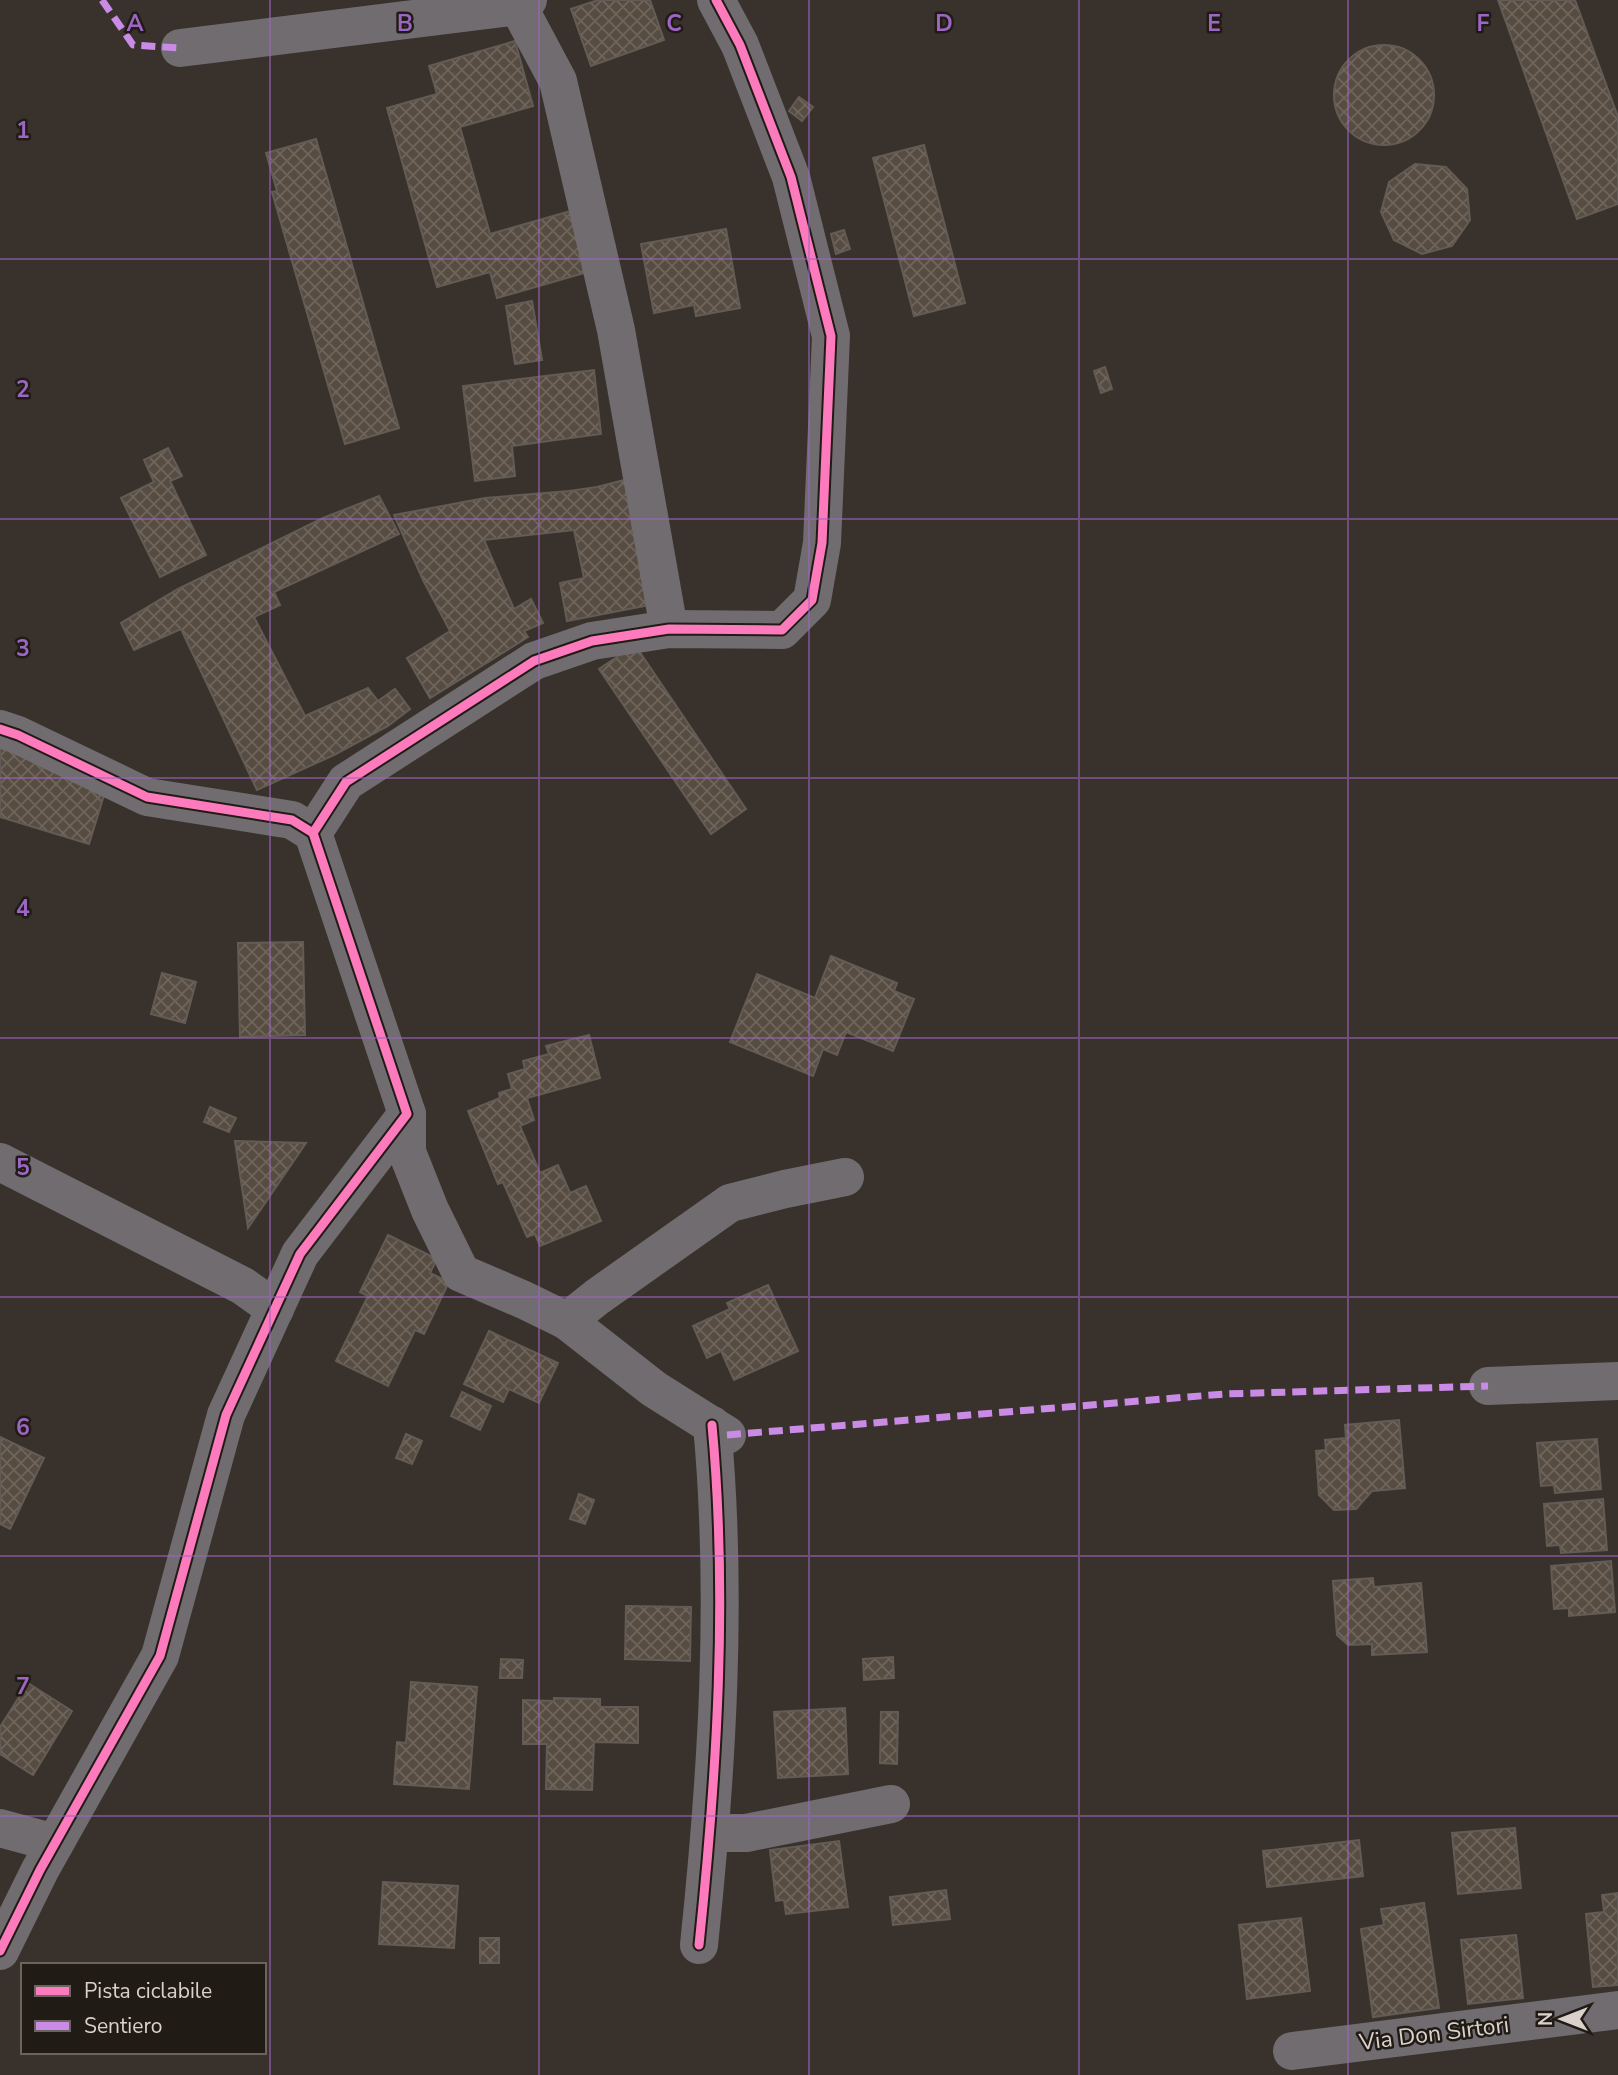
<svg xmlns="http://www.w3.org/2000/svg" width="1618" height="2075" font-family="'Nunito Sans',sans-serif">
  <style>
    .building { fill: url(#building-cross-hatch); stroke: #625b56; stroke-width: 2 }
    .lines { fill: none; stroke-linecap: round; stroke-linejoin: round }
    .minor { stroke: #706c70; stroke-width: 38 }
    .quiet { stroke: #ca8be6; stroke-width: 7; stroke-dasharray: 14 7; stroke-linecap: butt }
    .cycleway-casing { stroke: #211b16; stroke-width: 13 }
    .cycleway { stroke: #fd7abc; stroke-width: 9 }
    .grid { fill: none; stroke: #9c66c3; stroke-width: 2; stroke-opacity: 0.55 }
    .labels { text-anchor: middle; stroke-width: 5; stroke-linejoin: round; paint-order: stroke }
    .street-label { font-size: 23px; fill: #dad2ca; stroke: #211b16 }
    .grid-label { font-size: 23px; text-anchor: middle; font-weight: bold; fill: #9c66c3; stroke: #211b16; stroke-width: 5; stroke-linejoin: round; paint-order: stroke }
  </style>
  <defs>
    <pattern id="building-cross-hatch" width="8" height="8" patternUnits="userSpaceOnUse" patternTransform="scale(1.75)"><rect width="8" height="8" fill="#574c41"/><path d="M0 0l8 8M0 8l8-8" fill="none" stroke="#6f655b"/></pattern>
  </defs>
  <rect width="100%" height="100%" fill="#39322c"/>
  <g class="building">
    <path d="M 598,0 L 650,0 L 664,40 L 591,66 L 571,9 Z"/>
    <path d="M 1498,0 L 1575,0 L 1618,117 L 1618,204 L 1577,219 Z"/>
    <path d="M 515,41 L 533,106 L 460,127 L 490,234 L 581,208 L 598,269 L 497,298 L 490,272 L 437,287 L 387,108 L 437,94 L 429,66 Z"/>
    <circle cx="1384" cy="95" r="50"/>
    <path d="M 799,97 L 813,107 L 802,121 L 789,111 Z"/>
    <path d="M 316,139 L 399,428 L 345,444 L 272,192 L 277,191 L 266,153 Z"/>
    <path d="M 924,145 L 965,303 L 914,316 L 873,158 Z"/>
    <path d="M 1415,164 L 1446,167 L 1467,189 L 1470,220 L 1452,246 L 1422,254 L 1394,240 L 1381,212 L 1389,182 Z"/>
    <path d="M 726,229 L 740,308 L 696,316 L 694,305 L 654,313 L 641,244 Z"/>
    <path d="M 844,230 L 850,249 L 836,254 L 831,234 Z"/>
    <path d="M 532,301 L 542,360 L 515,364 L 506,306 Z"/>
    <path d="M 1105,367 L 1112,389 L 1101,393 L 1094,371 Z"/>
    <path d="M 594,370 L 601,434 L 512,446 L 515,476 L 475,481 L 463,386 Z"/>
    <path d="M 168,448 L 182,476 L 170,481 L 206,555 L 160,577 L 121,498 L 154,482 L 144,460 Z"/>
    <path d="M 628,479 L 660,603 L 567,621 L 560,583 L 584,578 L 574,530 L 484,540 L 514,609 L 531,599 L 543,623 L 524,631 L 528,637 L 430,698 L 407,658 L 450,631 L 423,580 L 394,515 L 485,498 L 569,491 L 597,487 Z"/>
    <path d="M 379,496 L 399,534 L 274,592 L 280,605 L 254,617 L 305,716 L 368,688 L 378,701 L 395,689 L 410,709 L 388,726 L 334,755 L 257,790 L 181,629 L 134,650 L 121,623 L 178,589 L 323,518 Z"/>
    <path d="M 635,645 L 746,809 L 711,834 L 599,669 Z"/>
    <path d="M 0,746 L 109,779 L 89,844 L 0,817 Z"/>
    <path d="M 303,942 L 305,1035 L 240,1037 L 238,943 Z"/>
    <path d="M 831,956 L 897,983 L 894,991 L 914,999 L 893,1051 L 846,1032 L 837,1055 L 823,1049 L 813,1076 L 730,1042 L 757,974 L 815,998 Z"/>
    <path d="M 162,973 L 196,982 L 185,1023 L 151,1014 Z"/>
    <path d="M 589,1035 L 600,1078 L 527,1098 L 534,1120 L 520,1126 L 540,1173 L 558,1165 L 570,1193 L 586,1186 L 601,1221 L 540,1246 L 535,1234 L 527,1237 L 503,1182 L 498,1184 L 468,1111 L 500,1098 L 499,1093 L 512,1089 L 508,1074 L 525,1069 L 523,1061 L 549,1054 L 546,1046 Z"/>
    <path d="M 210,1107 L 236,1118 L 229,1132 L 204,1122 Z"/>
    <path d="M 235,1141 L 306,1143 L 248,1228 Z"/>
    <path d="M 388,1235 L 437,1259 L 430,1273 L 449,1282 L 424,1334 L 415,1330 L 388,1386 L 336,1361 L 368,1296 L 360,1292 Z"/>
    <path d="M 768,1285 L 798,1351 L 734,1380 L 721,1351 L 707,1358 L 693,1326 L 730,1309 L 727,1303 Z"/>
    <path d="M 489,1331 L 558,1363 L 539,1403 L 509,1389 L 503,1402 L 464,1384 Z"/>
    <path d="M 462,1392 L 491,1406 L 480,1430 L 451,1416 Z"/>
    <path d="M 1399,1420 L 1405,1488 L 1372,1491 L 1356,1509 L 1334,1510 L 1319,1495 L 1316,1451 L 1326,1450 L 1325,1440 L 1346,1438 L 1345,1425 Z"/>
    <path d="M 406,1434 L 422,1441 L 412,1464 L 396,1458 Z"/>
    <path d="M 0,1437 L 44,1458 L 10,1529 L 0,1524 Z"/>
    <path d="M 1597,1439 L 1601,1489 L 1555,1493 L 1554,1485 L 1541,1486 L 1537,1443 Z"/>
    <path d="M 579,1494 L 594,1500 L 585,1524 L 570,1519 Z"/>
    <path d="M 1603,1499 L 1607,1550 L 1561,1553 L 1560,1545 L 1547,1546 L 1544,1504 Z"/>
    <path d="M 1611,1561 L 1615,1612 L 1569,1616 L 1569,1608 L 1554,1609 L 1551,1566 Z"/>
    <path d="M 1373,1578 L 1374,1587 L 1421,1583 L 1427,1652 L 1372,1655 L 1372,1644 L 1348,1645 L 1337,1635 L 1333,1581 Z"/>
    <path d="M 626,1606 L 691,1607 L 690,1661 L 625,1659 Z"/>
    <path d="M 893,1657 L 894,1678 L 864,1680 L 863,1659 Z"/>
    <path d="M 501,1659 L 523,1660 L 522,1678 L 500,1678 Z"/>
    <path d="M 411,1682 L 477,1687 L 469,1789 L 394,1784 L 397,1742 L 406,1743 Z"/>
    <path d="M 28,1683 L 72,1711 L 33,1775 L 0,1754 L 0,1727 Z"/>
    <path d="M 554,1698 L 600,1699 L 600,1707 L 638,1707 L 638,1743 L 594,1742 L 592,1790 L 546,1789 L 547,1744 L 523,1744 L 523,1700 L 554,1701 Z"/>
    <path d="M 845,1708 L 848,1774 L 778,1778 L 774,1712 Z"/>
    <path d="M 881,1712 L 898,1712 L 897,1764 L 880,1763 Z"/>
    <path d="M 1515,1828 L 1521,1888 L 1458,1894 L 1452,1833 Z"/>
    <path d="M 1359,1840 L 1363,1876 L 1267,1887 L 1263,1851 Z"/>
    <path d="M 839,1841 L 848,1907 L 786,1914 L 784,1900 L 776,1901 L 770,1850 Z"/>
    <path d="M 383,1882 L 458,1886 L 454,1948 L 379,1944 Z"/>
    <path d="M 946,1890 L 950,1919 L 893,1925 L 890,1897 Z"/>
    <path d="M 1618,1893 L 1618,1985 L 1593,1987 L 1586,1914 L 1604,1912 L 1602,1895 Z"/>
    <path d="M 1424,1903 L 1439,2008 L 1373,2017 L 1361,1929 L 1384,1925 L 1381,1909 Z"/>
    <path d="M 1301,1918 L 1310,1991 L 1247,1999 L 1239,1925 Z"/>
    <path d="M 1516,1935 L 1523,1998 L 1468,2004 L 1461,1940 Z"/>
    <rect x="480" y="1938" width="19" height="25"/>
  </g>
  <g class="lines">
    <g class="minor">
      <path d="M 518,6 L 558,81 L 616,330 L 669,629"/>
      <path d="M 180,48 L 518,6 L 528,0"/>
      <path d="M 0,729 L 18,735 L 147,797 L 292,820 L 313,833 L 407,1114 L 300,1254 L 226,1415 L 160,1656 L 40,1870 L 0,1951"/>
      <path d="M 313,833 L 346,782 L 534,661 L 592,641 L 669,629 L 782,630 L 812,600 L 822,543 L 831,336 L 791,177 L 740,45 L 716,0"/>
      <path d="M 407,1114 L 407,1152 L 430,1210 L 461,1273 L 524,1300 L 567,1321"/>
      <path d="M 0,1162 L 243,1286 L 275,1309"/>
      <path d="M 1488,1386 L 1618,1381"/>
      <path d="M 727,1435 L 654,1389 L 567,1321 L 597,1297 L 730,1203 L 785,1189 L 845,1177"/>
      <path d="M 0,1828 L 55,1843"/>
      <path d="M 711,1833 L 746,1833 L 891,1804"/>
      <path d="M 699,1945 C 717,1773 728,1598 712,1425"/>
      <path d="M 1292,2051 L 1618,2010"/>
    </g>
    <g class="quiet">
      <path d="M 102,0 L 133,45 L 180,48"/>
      <path d="M 727,1435 L 1224,1394 L 1488,1386"/>
    </g>
    <g class="cycleway-casing">
      <g id="cycleway">
        <path d="M 0,729 L 18,735 L 147,797 L 292,820 L 313,833 L 407,1114 L 300,1254 L 226,1415 L 160,1656 L 40,1870 L 0,1951"/>
        <path d="M 313,833 L 346,782 L 534,661 L 592,641 L 669,629 L 782,630 L 812,600 L 822,543 L 831,336 L 791,177 L 740,45 L 716,0"/>
        <path d="M 699,1945 C 717,1773 728,1598 712,1425"/>
      </g>
    </g>
    <use href="#cycleway" class="cycleway"/>
  </g>
  <path class="grid" d="M 270,0 L 270,2075M 539,0 L 539,2075M 809,0 L 809,2075M 1079,0 L 1079,2075M 1348,0 L 1348,2075M 0,259 L 1618,259M 0,519 L 1618,519M 0,778 L 1618,778M 0,1038 L 1618,1038M 0,1297 L 1618,1297M 0,1556 L 1618,1556M 0,1816 L 1618,1816"/>
  <g class="labels">
    <g class="street-label">
      <text transform="translate(1434 2033) rotate(-7)" y="8">Via Don Sirtori</text>
    </g>
  </g>
  <g class="grid-label">
    <text x="135" y="31">A</text>
    <text x="405" y="31">B</text>
    <text x="674" y="31">C</text>
    <text x="944" y="31">D</text>
    <text x="1214" y="31">E</text>
    <text x="1483" y="31">F</text>
    <text x="23" y="138">1</text>
    <text x="23" y="397">2</text>
    <text x="23" y="656">3</text>
    <text x="23" y="916">4</text>
    <text x="23" y="1175">5</text>
    <text x="23" y="1435">6</text>
    <text x="23" y="1694">7</text>
  </g>
  <rect x="21" y="1963" width="245" height="91" fill="#211b16" stroke="#6b645e" stroke-width="2"/>
  <rect x="35" y="1986" width="35" height="10" fill="#fd7abc" stroke="#6b645e" stroke-width="2"/>
  <text x="84" y="1998" font-size="21" fill="#dad2ca">Pista ciclabile</text>
  <rect x="35" y="2021" width="35" height="10" fill="#ca8be6" stroke="#6b645e" stroke-width="2"/>
  <text x="84" y="2033" font-size="21" fill="#dad2ca">Sentiero</text>
  <g transform="translate(1562 2019) rotate(270)" stroke="#211b16" stroke-width="5" paint-order="stroke">
  <path d="M0-5L12 26L0 18L-12 26Z" fill="#dad2ca"/>
  <text y="-10" font-size="19" font-weight="bold" text-anchor="middle" fill="#dad2ca">N</text>
  </g>
</svg>
